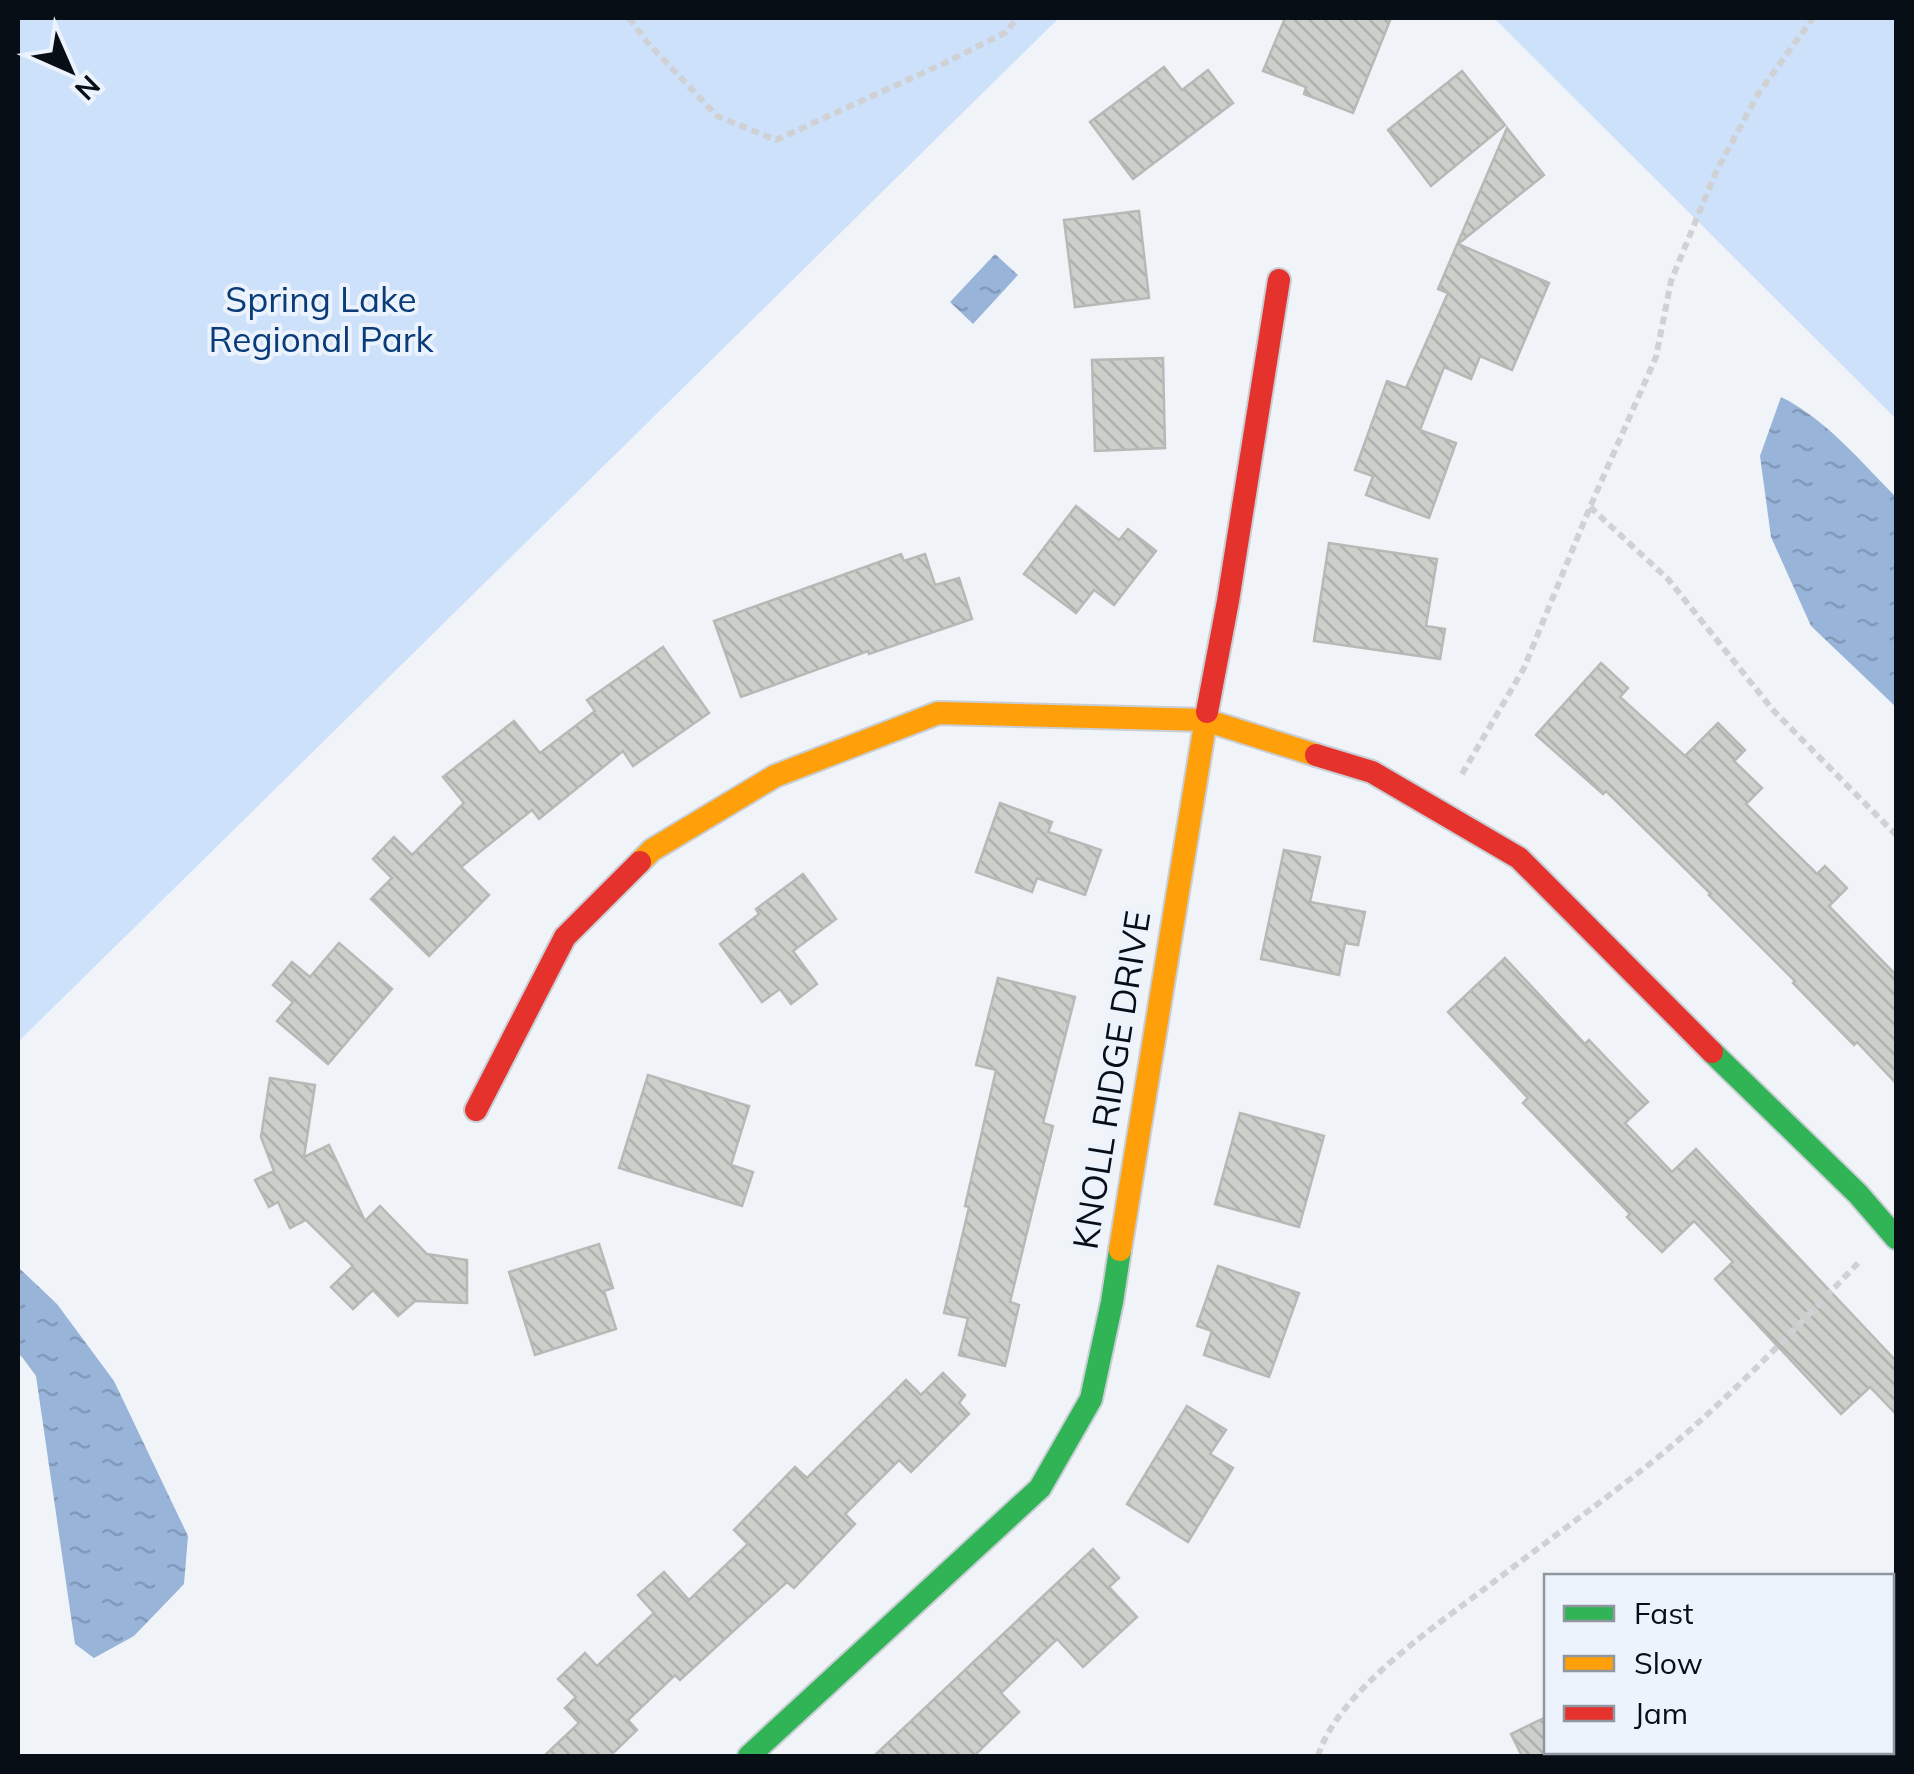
<svg xmlns="http://www.w3.org/2000/svg" width="1914" height="1774" font-family="Mulish,sans-serif">
  <style>
    .park { fill: #cee1fa }
    .water { fill: url(#water-ripples) }
    .building { fill: url(#building-back-hatch); stroke: #b7b9b6; stroke-width: 2.5 }
    .lines { fill: none; stroke-linecap: round; stroke-linejoin: round }
    .fast-casing { stroke: #c9ced5; stroke-width: 26 }
    .slow-casing { stroke: #c9ced5; stroke-width: 26 }
    .jam-casing { stroke: #c9ced5; stroke-width: 26 }
    .path { stroke: #cfd1d4; stroke-width: 6; stroke-dasharray: 8 5; stroke-linecap: butt }
    .fast { stroke: #30b455; stroke-width: 22 }
    .slow { stroke: #ff9f0a; stroke-width: 22 }
    .jam { stroke: #e5322d; stroke-width: 22 }
    .labels { text-anchor: middle; stroke-width: 8; stroke-linejoin: round; paint-order: stroke }
    .park-label { font-size: 35px; fill: #093c79; stroke: #ecf3fd }
    .street-label { font-size: 35px; fill: #080e16; stroke: #ecf3fd }
  </style>
  <defs>
    <pattern id="water-ripples" width="26" height="14" patternUnits="userSpaceOnUse" patternTransform="scale(2.5)"><rect width="26" height="14" fill="#98b4d9"/><path d="M2 4q2-2 4 0t4 0M15 11q2-2 4 0t4 0" fill="none" stroke="#829aba"/></pattern>
    <pattern id="building-back-hatch" width="6" height="6" patternUnits="userSpaceOnUse" patternTransform="scale(2.5)"><rect width="6" height="6" fill="#cdcfcb"/><path d="M-1 5l2 2M0 0l6 6M5-1l2 2" fill="none" stroke="#afb1ae"/></pattern>
  </defs>
  <rect width="100%" height="100%" fill="#f0f4f9"/>
  <g class="park">
    <path d="M 18,18 L 1059,18 L 18,1042 Z"/>
    <path d="M 1494,18 L 1896,18 L 1896,419 Z"/>
  </g>
  <g class="water">
    <path d="M 995,254 L 1018,275 L 973,324 L 950,302 Z"/>
    <path d="M 1781,397 C 1826,419 1861,462 1896,497 L 1896,707 L 1811,626 L 1771,537 L 1760,456 Z"/>
    <path d="M 18,1267 L 57,1304 L 114,1381 L 188,1536 L 184,1584 L 134,1636 L 94,1658 L 75,1644 L 36,1376 L 22,1357 L 18,1354 Z"/>
  </g>
  <g class="building">
    <path d="M 1285,18 L 1391,18 L 1353,113 L 1304,94 L 1306,87 L 1263,71 Z"/>
    <path d="M 1164,67 L 1182,90 L 1208,70 L 1233,103 L 1133,179 L 1090,122 Z"/>
    <path d="M 1462,71 L 1505,125 L 1431,186 L 1388,130 Z"/>
    <path d="M 1507,128 L 1544,175 L 1458,244 L 1549,283 L 1512,370 L 1480,356 L 1471,379 L 1444,367 L 1420,430 L 1456,443 L 1429,518 L 1366,495 L 1373,476 L 1355,470 L 1387,381 L 1406,388 L 1448,293 L 1438,289 Z"/>
    <path d="M 1139,211 L 1149,298 L 1075,307 L 1064,220 Z"/>
    <path d="M 1163,358 L 1165,448 L 1095,451 L 1092,360 Z"/>
    <path d="M 1076,506 L 1119,540 L 1128,529 L 1156,551 L 1114,605 L 1094,590 L 1076,613 L 1024,574 Z"/>
    <path d="M 1329,543 L 1437,559 L 1426,626 L 1445,629 L 1440,659 L 1314,641 Z"/>
    <path d="M 901,554 L 904,561 L 925,554 L 935,585 L 959,578 L 972,619 L 869,654 L 868,651 L 741,697 L 714,621 Z"/>
    <path d="M 663,647 L 709,713 L 633,766 L 623,751 L 539,819 L 532,810 L 461,867 L 489,895 L 429,956 L 371,899 L 392,878 L 373,859 L 394,837 L 412,855 L 464,803 L 443,777 L 514,721 L 540,753 L 595,711 L 587,700 Z"/>
    <path d="M 1601,663 L 1628,688 L 1620,697 L 1685,756 L 1718,723 L 1745,750 L 1734,761 L 1762,788 L 1746,804 L 1817,874 L 1825,866 L 1847,888 L 1829,906 L 1896,975 L 1896,1083 L 1857,1042 L 1854,1045 L 1793,983 L 1795,981 L 1709,895 L 1711,894 L 1606,791 L 1603,794 L 1536,735 Z"/>
    <path d="M 1000,803 L 1052,822 L 1048,832 L 1101,850 L 1085,895 L 1037,878 L 1032,892 L 976,872 Z"/>
    <path d="M 1284,850 L 1320,857 L 1310,902 L 1365,912 L 1358,945 L 1345,943 L 1339,975 L 1261,959 Z"/>
    <path d="M 803,874 L 836,919 L 793,951 L 817,984 L 791,1004 L 780,989 L 762,1002 L 720,944 L 759,914 L 756,909 Z"/>
    <path d="M 339,943 L 392,989 L 328,1064 L 277,1021 L 293,1002 L 273,985 L 292,962 L 310,977 Z"/>
    <path d="M 1505,958 L 1585,1044 L 1589,1040 L 1648,1102 L 1625,1123 L 1672,1172 L 1696,1149 L 1896,1361 L 1896,1414 L 1870,1387 L 1841,1414 L 1715,1279 L 1733,1262 L 1694,1221 L 1662,1252 L 1627,1217 L 1630,1214 L 1523,1103 L 1528,1098 L 1448,1012 Z"/>
    <path d="M 998,978 L 1075,997 L 1043,1123 L 1053,1126 L 1010,1302 L 1019,1305 L 1005,1366 L 959,1355 L 968,1318 L 944,1313 L 969,1207 L 965,1206 L 996,1070 L 976,1065 Z"/>
    <path d="M 648,1075 L 749,1106 L 731,1165 L 753,1172 L 742,1206 L 619,1168 Z"/>
    <path d="M 270,1078 L 315,1085 L 304,1157 L 329,1145 L 365,1221 L 380,1206 L 427,1254 L 467,1260 L 467,1303 L 415,1301 L 398,1316 L 373,1290 L 353,1309 L 331,1287 L 353,1266 L 306,1220 L 290,1228 L 278,1202 L 269,1207 L 255,1180 L 274,1171 L 261,1137 Z"/>
    <path d="M 1240,1113 L 1324,1136 L 1299,1227 L 1215,1204 Z"/>
    <path d="M 599,1244 L 613,1288 L 604,1291 L 616,1329 L 535,1355 L 509,1272 Z"/>
    <path d="M 1218,1266 L 1299,1293 L 1269,1377 L 1204,1355 L 1212,1331 L 1197,1326 Z"/>
    <path d="M 943,1373 L 965,1395 L 959,1403 L 969,1414 L 911,1472 L 899,1460 L 845,1514 L 855,1524 L 794,1588 L 787,1582 L 680,1680 L 675,1675 L 628,1720 L 637,1730 L 610,1756 L 544,1756 L 579,1723 L 565,1708 L 576,1697 L 558,1679 L 585,1653 L 597,1666 L 654,1613 L 638,1595 L 664,1572 L 689,1600 L 748,1544 L 734,1530 L 795,1467 L 807,1478 L 906,1380 L 921,1395 Z"/>
    <path d="M 1187,1406 L 1226,1430 L 1210,1454 L 1233,1468 L 1188,1542 L 1127,1504 Z"/>
    <path d="M 1093,1549 L 1119,1578 L 1109,1587 L 1137,1617 L 1083,1667 L 1057,1639 L 1001,1693 L 1019,1712 L 974,1756 L 874,1756 Z"/>
    <path d="M 1546,1717 L 1546,1756 L 1522,1756 L 1511,1734 Z"/>
  </g>
  <g class="lines">
    <g class="fast-casing">
      <g id="fast">
        <path d="M 1712,1052 L 1858,1194 L 1896,1238"/>
        <path d="M 749,1756 L 1040,1488 L 1091,1399 L 1112,1302 L 1120,1250"/>
      </g>
    </g>
    <g class="slow-casing">
      <g id="slow">
        <path d="M 640,862 L 652,850 L 775,776 L 938,713 L 1205,720 L 1316,755"/>
        <path d="M 1120,1250 L 1207,712"/>
      </g>
    </g>
    <g class="jam-casing">
      <g id="jam">
        <path d="M 1207,712 L 1228,601 L 1279,280"/>
        <path d="M 1316,755 L 1372,772 L 1519,858 L 1712,1052"/>
        <path d="M 476,1110 L 565,937 L 640,862"/>
      </g>
    </g>
    <g class="path">
      <path d="M 629,18 L 647,42 L 717,116 L 776,140 L 949,61 L 1006,32 L 1017,18"/>
      <path d="M 1590,507 L 1668,579 L 1773,710 L 1896,835"/>
      <path d="M 1462,774 L 1524,668 L 1590,507 L 1656,357 L 1671,281 L 1715,174 L 1758,94 L 1813,18"/>
      <path d="M 1318,1756 C 1337,1693 1434,1627 1487,1587 C 1543,1544 1602,1502 1657,1458 C 1730,1398 1794,1330 1859,1262"/>
    </g>
    <use href="#fast" class="fast"/>
    <use href="#slow" class="slow"/>
    <use href="#jam" class="jam"/>
  </g>
  <g class="labels">
    <g class="park-label">
      <text x="321" y="312">Spring Lake<tspan x="321" dy="40">Regional Park</tspan></text>
    </g>
    <g class="street-label">
      <text transform="translate(1112 1080) rotate(-81)" y="12">KNOLL RIDGE DRIVE</text>
    </g>
  </g>
  <rect width="1914" height="1774" fill="none" stroke="#080e16" stroke-width="40"/>
  <rect x="1544" y="1574" width="350" height="180" fill="#ecf3fd" stroke="#9197a1" stroke-width="2.5"/>
  <rect x="1564" y="1606" width="50" height="15" fill="#30b455" stroke="#9197a1" stroke-width="2.5"/>
  <text x="1634" y="1624" font-size="30" fill="#080e16">Fast</text>
  <rect x="1564" y="1656" width="50" height="15" fill="#ff9f0a" stroke="#9197a1" stroke-width="2.5"/>
  <text x="1634" y="1674" font-size="30" fill="#080e16">Slow</text>
  <rect x="1564" y="1706" width="50" height="15" fill="#e5322d" stroke="#9197a1" stroke-width="2.5"/>
  <text x="1634" y="1724" font-size="30" fill="#080e16">Jam</text>
  <g transform="translate(70 70) rotate(135)" stroke="#ecf3fd" stroke-width="8" paint-order="stroke">
  <path d="M0-8L18 38L0 25L-18 38Z" fill="#080e16"/>
  <text y="-15" font-size="28" font-weight="bold" text-anchor="middle" fill="#080e16">N</text>
  </g>
</svg>
